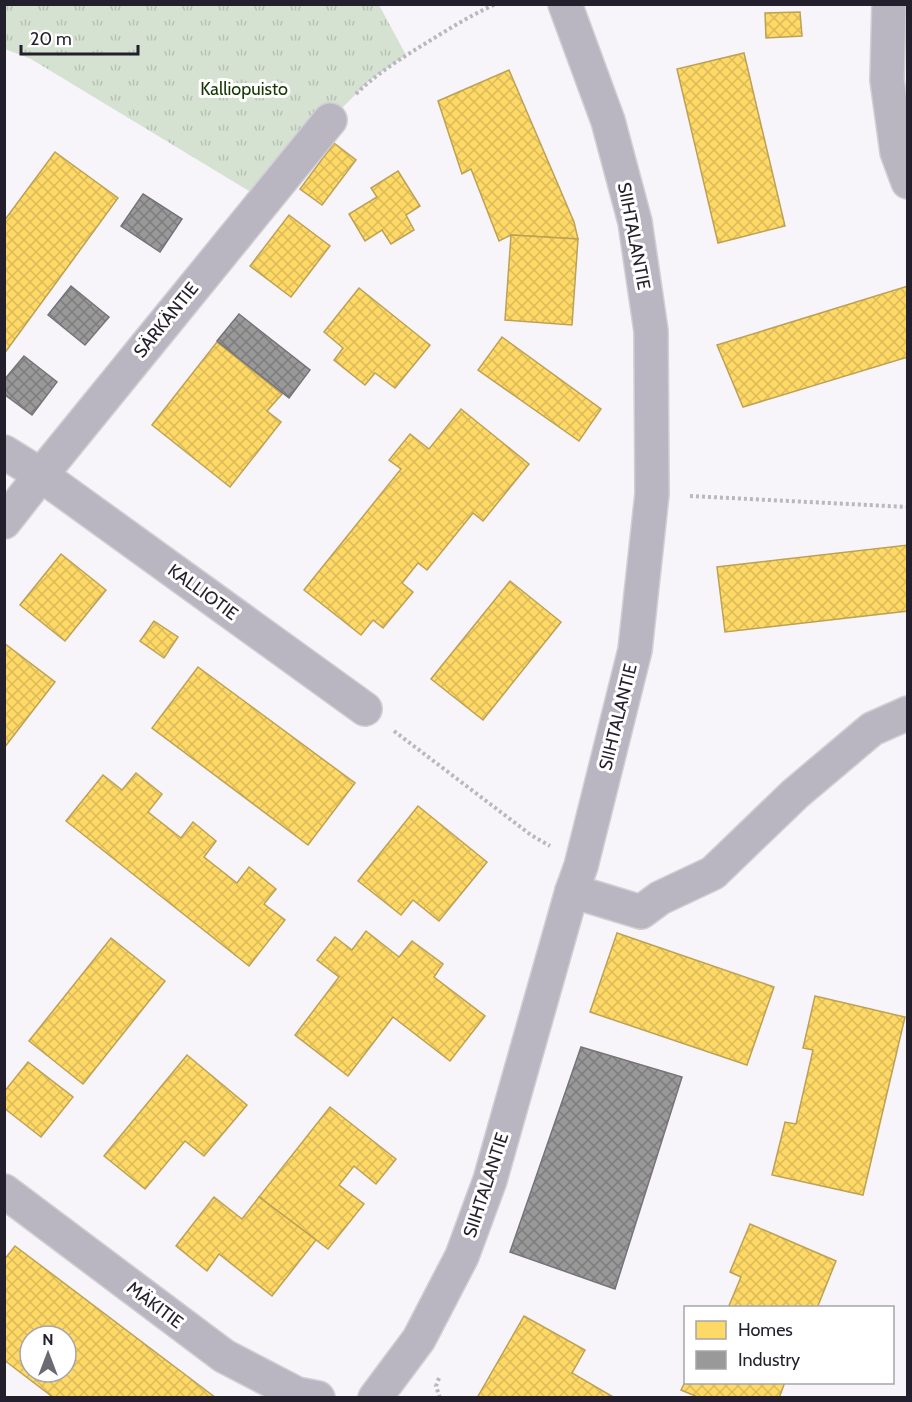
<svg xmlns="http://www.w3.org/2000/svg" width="912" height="1402" font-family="Cabin,sans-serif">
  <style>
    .grass { fill: url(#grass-tufts) }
    .homes { fill: url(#homes-cross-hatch); stroke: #bda155; stroke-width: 1.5; fill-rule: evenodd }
    .industry { fill: url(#industry-cross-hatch); stroke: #767478; stroke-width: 1.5 }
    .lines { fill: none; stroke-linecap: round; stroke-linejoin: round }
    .minor-casing { stroke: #d1cfd4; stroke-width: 36 }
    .path { stroke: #bab7be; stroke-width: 4; stroke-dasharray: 3 3; stroke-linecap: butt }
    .minor { stroke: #bab6c1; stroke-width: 33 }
    .labels { text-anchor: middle; stroke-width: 6; stroke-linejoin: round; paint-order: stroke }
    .park-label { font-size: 18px; fill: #163701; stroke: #fff }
    .street-label { font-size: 18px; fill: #231f2c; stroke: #fff }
  </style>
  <defs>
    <pattern id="grass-tufts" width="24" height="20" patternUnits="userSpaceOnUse" patternTransform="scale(1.5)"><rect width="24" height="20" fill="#d5e1d1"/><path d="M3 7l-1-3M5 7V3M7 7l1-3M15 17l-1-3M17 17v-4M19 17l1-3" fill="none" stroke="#b7c1b4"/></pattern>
    <pattern id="homes-cross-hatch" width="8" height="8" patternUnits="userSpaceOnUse" patternTransform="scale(1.5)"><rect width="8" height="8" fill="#ffd966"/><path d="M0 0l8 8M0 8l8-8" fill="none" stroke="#daba59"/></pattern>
    <pattern id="industry-cross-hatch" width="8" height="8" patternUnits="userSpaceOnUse" patternTransform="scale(1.5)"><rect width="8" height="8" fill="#999"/><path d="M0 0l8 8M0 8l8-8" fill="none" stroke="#7c7c7d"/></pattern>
  </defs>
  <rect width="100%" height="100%" fill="#f7f5fa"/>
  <path class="grass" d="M 4,5 L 379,5 L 406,55 L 370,80 L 330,120 L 264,200 L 31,59 L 5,49 Z"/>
  <g class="homes">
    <path d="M 800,12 L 802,36 L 766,38 L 765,13 Z"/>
    <path d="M 744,53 L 785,226 L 718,243 L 677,69 Z"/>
    <path d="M 509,70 L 574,222 L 578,239 L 511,235 L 499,241 L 471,169 L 462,174 L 438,101 Z"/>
    <path d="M 334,143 L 356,160 L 322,205 L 300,189 Z"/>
    <path d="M 55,152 L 118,198 L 4,354 L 4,221 Z"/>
    <path d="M 398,171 L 420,206 L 406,215 L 414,230 L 391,244 L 382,230 L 365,241 L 349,214 L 377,197 L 371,188 Z"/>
    <path d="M 289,215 L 330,246 L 291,297 L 250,266 Z"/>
    <path d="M 511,235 L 578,239 L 572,325 L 505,320 Z"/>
    <path d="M 908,286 L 908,357 L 743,407 L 717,345 Z"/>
    <path d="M 359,288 L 430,345 L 395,388 L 375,373 L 365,385 L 334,360 L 343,348 L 324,332 Z"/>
    <path d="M 502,337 L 601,409 L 579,441 L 478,370 Z"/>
    <path d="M 217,342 L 282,394 L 267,411 L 281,422 L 230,487 L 152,425 Z"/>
    <path d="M 461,409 L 529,464 L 483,521 L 473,513 L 427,570 L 418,563 L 402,583 L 413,592 L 383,628 L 373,620 L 361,635 L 304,590 L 401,469 L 389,460 L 410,434 L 429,449 Z"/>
    <path d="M 908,545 L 908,611 L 725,632 L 717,567 Z"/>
    <path d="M 61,554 L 106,590 L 65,641 L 20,605 Z"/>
    <path d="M 510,581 L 561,622 L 483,720 L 431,679 Z"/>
    <path d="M 154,621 L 178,637 L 164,658 L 140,641 Z"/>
    <path d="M 4,643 L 55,682 L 4,748 Z"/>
    <path d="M 198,667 L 355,783 L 308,845 L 152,728 Z"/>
    <path d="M 136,773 L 162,794 L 148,812 L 181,838 L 193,822 L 216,841 L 204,857 L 237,883 L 249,867 L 276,889 L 264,904 L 285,920 L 249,966 L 66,821 L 103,775 L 122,790 Z"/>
    <path d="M 418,806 L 487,862 L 439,921 L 413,900 L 401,915 L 358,881 Z"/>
    <path d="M 366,931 L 399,957 L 412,941 L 443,964 L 434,977 L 485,1016 L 450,1061 L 393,1017 L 348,1076 L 295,1035 L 339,977 L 317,960 L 335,937 L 352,950 Z"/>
    <path d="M 617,933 L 774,987 L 747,1065 L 590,1012 Z"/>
    <path d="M 111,938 L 165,981 L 83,1084 L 29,1041 Z"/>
    <path d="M 815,996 L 905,1017 L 863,1195 L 772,1175 L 785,1122 L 796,1124 L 813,1050 L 803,1048 Z"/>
    <path d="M 187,1055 L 247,1105 L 204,1156 L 185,1141 L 145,1189 L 104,1156 Z"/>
    <path d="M 28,1062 L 73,1097 L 41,1137 L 4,1108 L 4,1092 Z"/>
    <path d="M 330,1107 L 396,1159 L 376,1184 L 354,1166 L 339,1185 L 364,1204 L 328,1249 L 259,1197 Z"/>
    <path d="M 214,1197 L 242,1219 L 259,1197 L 316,1240 L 272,1296 L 219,1254 L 207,1271 L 176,1246 Z"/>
    <path d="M 750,1224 L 836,1261 L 817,1308 L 728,1308 L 741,1277 L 730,1272 Z"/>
    <path d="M 15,1246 L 216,1398 L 54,1398 L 4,1360 L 4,1260 ZM 30,1336 L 66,1336 L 66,1372 L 30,1372 Z"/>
    <path d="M 524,1316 L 585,1350 L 572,1373 L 615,1398 L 477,1398 Z"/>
    <path d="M 686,1380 L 686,1382 L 785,1382 L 779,1398 L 700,1398 L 681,1390 Z"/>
  </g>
  <g class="industry">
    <path d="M 143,194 L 182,219 L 160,252 L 121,226 Z"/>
    <path d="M 71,286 L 109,317 L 85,345 L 48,315 Z"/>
    <path d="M 239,314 L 310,370 L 289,398 L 217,341 Z"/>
    <path d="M 24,356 L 57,382 L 32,415 L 4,394 L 4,380 Z"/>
    <path d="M 581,1047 L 682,1077 L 615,1289 L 510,1252 Z"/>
  </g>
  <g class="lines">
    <g class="minor-casing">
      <g id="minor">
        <path d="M 889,4 L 887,80 L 897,152 L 908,182"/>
        <path d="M 4,452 L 41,475 L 365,709"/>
        <path d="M 4,522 L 41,475 L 330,120"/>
        <path d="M 572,891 L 641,912 L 660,898 L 713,873 L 795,794 L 872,729 L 908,713"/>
        <path d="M 4,1191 L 224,1356 L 297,1394 L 318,1398"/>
        <path d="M 375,1398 L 419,1339 L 462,1256 L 490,1180 L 572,891 L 581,866 L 635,650 L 652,494 L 651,331 L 635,222 L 608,121 L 565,4"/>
      </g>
    </g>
    <g class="path">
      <path d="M 356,94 C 378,72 405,56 431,40 C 452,27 473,14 496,4"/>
      <path d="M 690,496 L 908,507"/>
      <path d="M 394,731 L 531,835 L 550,846"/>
      <path d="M 439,1378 L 436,1386 L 440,1398"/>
      <path d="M 907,1398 L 908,1397"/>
    </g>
    <use href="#minor" class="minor"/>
  </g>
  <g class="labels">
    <g class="park-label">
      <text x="244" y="95">Kalliopuisto</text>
    </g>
    <g class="street-label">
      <text transform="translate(634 236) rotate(79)" y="6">SIIHTALANTIE</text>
      <text transform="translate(166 320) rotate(-51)" y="6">SÄRKÄNTIE</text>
      <text transform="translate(203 592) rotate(36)" y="6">KALLIOTIE</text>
      <text transform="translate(618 717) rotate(-76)" y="6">SIIHTALANTIE</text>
      <text transform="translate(486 1185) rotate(-72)" y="6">SIIHTALANTIE</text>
      <text transform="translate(155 1305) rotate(37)" y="6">MÄKITIE</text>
    </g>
  </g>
  <rect width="912" height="1402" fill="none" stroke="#231f2c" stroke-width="12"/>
  <rect x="684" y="1306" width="210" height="78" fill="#ffffff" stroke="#a7a5ab" stroke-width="1.5"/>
  <rect x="696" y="1321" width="30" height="18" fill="#ffd966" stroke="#a7a5ab" stroke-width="1.5"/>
  <text x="738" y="1336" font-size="18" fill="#231f2c">Homes</text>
  <rect x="696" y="1351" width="30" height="18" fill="#999999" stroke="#a7a5ab" stroke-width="1.5"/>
  <text x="738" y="1366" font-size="18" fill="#231f2c">Industry</text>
  <g transform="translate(48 1354)"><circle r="28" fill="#ffffff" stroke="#a7a5ab" stroke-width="1.5"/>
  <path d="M0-4.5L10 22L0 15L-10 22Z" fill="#6d6a74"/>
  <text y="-9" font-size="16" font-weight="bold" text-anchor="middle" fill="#231f2c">N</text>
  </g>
  <path d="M21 45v9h117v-9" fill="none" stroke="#231f2c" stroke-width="3"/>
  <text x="30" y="45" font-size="18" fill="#231f2c" stroke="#ffffff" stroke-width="4.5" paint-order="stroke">20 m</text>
</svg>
